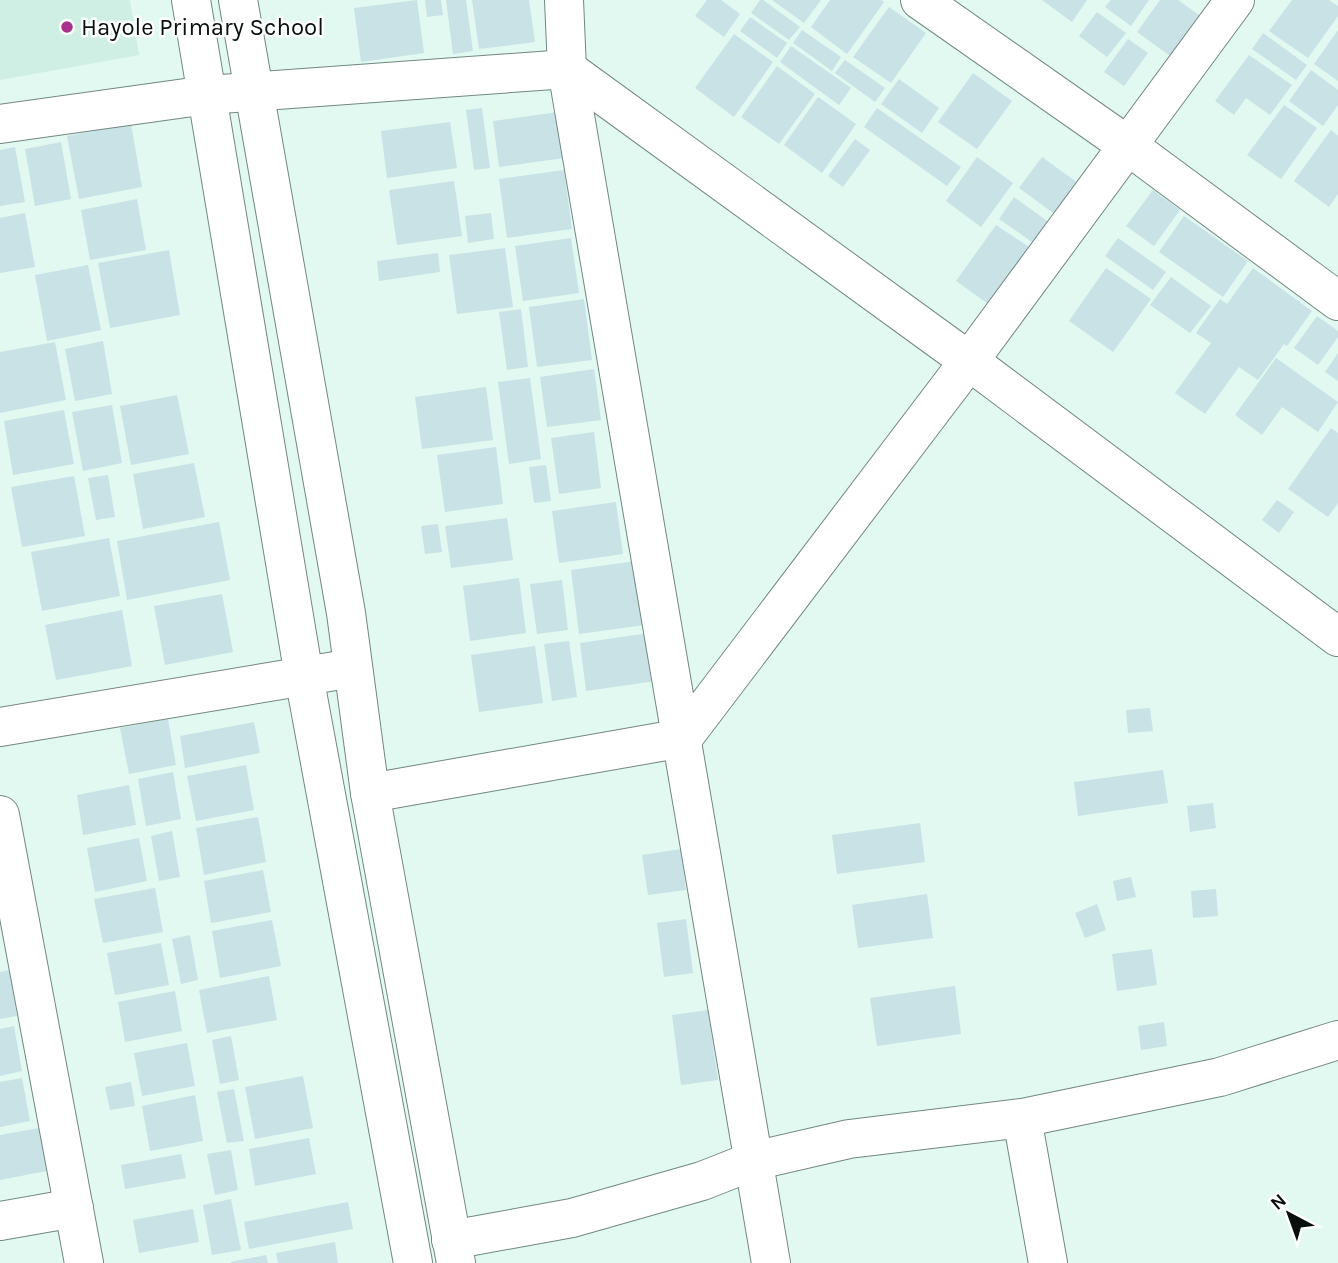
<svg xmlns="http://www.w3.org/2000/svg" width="1338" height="1263" font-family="Karla,sans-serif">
  <rect width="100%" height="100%" fill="#e1f9f1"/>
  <!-- built -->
  <polygon fill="#cfeee4" points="0,0 130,0 139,55 0,80"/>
  <!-- building -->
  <g fill="#c9e2e5">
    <polygon points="417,0 424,53 361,62 354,8"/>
    <polygon points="425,0 441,0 443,15 427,17"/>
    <polygon points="446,0 466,0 473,51 453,54"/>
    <polygon points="472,0 529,0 535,42 479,49"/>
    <polygon points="707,0 721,0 740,14 724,37 695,16"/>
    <polygon points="760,0 763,0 800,27 789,40 751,13"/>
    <polygon points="772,0 821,0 804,23"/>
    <polygon points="830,0 881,0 884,2 847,54 811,27"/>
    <polygon points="1042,0 1087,0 1072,22"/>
    <polygon points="1111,0 1149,0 1131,26 1105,7"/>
    <polygon points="1160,0 1178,0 1206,20 1177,61 1137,32"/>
    <polygon points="1292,0 1329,0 1338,6 1338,16 1308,58 1269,31"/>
    <polygon points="889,7 926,33 891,83 853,57"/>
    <polygon points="1097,12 1126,33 1107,57 1079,36"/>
    <polygon points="750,17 787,43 777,58 740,31"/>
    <polygon points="802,30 841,57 832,71 793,43"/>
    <polygon points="1338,30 1338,81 1314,64"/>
    <polygon points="1263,33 1307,65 1296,80 1252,49"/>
    <polygon points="734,34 773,62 734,117 695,88"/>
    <polygon points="1128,39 1148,53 1124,86 1104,72"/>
    <polygon points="791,46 851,88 839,105 780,62"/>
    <polygon points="1249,55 1292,85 1270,115 1246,98 1234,115 1215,101"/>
    <polygon points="845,60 885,88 875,102 835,73"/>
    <polygon points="777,66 815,94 779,144 741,117"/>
    <polygon points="1311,70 1338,90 1338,105 1323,126 1289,101"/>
    <polygon points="973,73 1012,101 977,149 938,122"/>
    <polygon points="899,79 939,108 922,133 881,104"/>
    <polygon points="818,97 856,124 822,173 784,145"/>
    <polygon points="1284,105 1317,128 1281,179 1247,155"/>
    <polygon points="482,108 490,168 474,170 466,110"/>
    <polygon points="877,108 961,167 947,186 864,127"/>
    <polygon points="558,112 564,158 499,167 493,121"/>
    <polygon points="450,122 457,168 387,178 381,131"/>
    <polygon points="131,124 142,187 79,199 67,136"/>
    <polygon points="1331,130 1338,136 1338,194 1329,207 1294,181"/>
    <polygon points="855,139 870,150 843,187 828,176"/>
    <polygon points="61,142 71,199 35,206 25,149"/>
    <polygon points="15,147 25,202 0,206 0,150"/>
    <polygon points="977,157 1013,183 981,227 946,201"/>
    <polygon points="1042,157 1082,186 1060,218 1019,188"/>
    <polygon points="564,170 572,229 507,238 499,179"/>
    <polygon points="454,181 462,236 397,245 389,190"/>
    <polygon points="1153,190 1180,210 1154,246 1126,226"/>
    <polygon points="1014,197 1057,228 1042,249 999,219"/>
    <polygon points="137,199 146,250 90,260 81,210"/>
    <polygon points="25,213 35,267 0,273 0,218"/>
    <polygon points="491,213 494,239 468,243 465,216"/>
    <polygon points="1184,216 1248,261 1223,297 1159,252"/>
    <polygon points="996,225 1035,251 994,308 956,281"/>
    <polygon points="571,238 579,293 523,301 515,246"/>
    <polygon points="1118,238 1166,272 1153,290 1105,256"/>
    <polygon points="505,248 513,307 457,314 449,255"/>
    <polygon points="169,250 180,315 110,328 98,263"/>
    <polygon points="438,253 440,272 379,281 377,261"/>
    <polygon points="88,265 101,330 47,341 35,275"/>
    <polygon points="1106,268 1151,299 1113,352 1069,321"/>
    <polygon points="1253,268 1312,311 1287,346 1284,344 1258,380 1239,367 1205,414 1175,393 1211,343 1196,333 1220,299 1227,304"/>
    <polygon points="1171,277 1211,306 1190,333 1150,305"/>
    <polygon points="584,299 592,360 537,367 529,307"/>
    <polygon points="521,309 528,367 507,370 499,312"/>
    <polygon points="1317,316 1338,331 1338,337 1318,365 1294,348"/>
    <polygon points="103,341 112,394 75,401 65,349"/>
    <polygon points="55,342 66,400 0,413 0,352"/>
    <polygon points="1338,353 1338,381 1325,372"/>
    <polygon points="1276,358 1338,402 1318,432 1282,407 1262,435 1235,415"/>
    <polygon points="594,369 601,420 547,427 540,377"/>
    <polygon points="530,378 541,459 509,464 498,382"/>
    <polygon points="486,387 493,440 422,449 415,397"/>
    <polygon points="177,395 189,454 131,465 120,406"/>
    <polygon points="112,405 122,463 83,471 72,412"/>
    <polygon points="64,410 74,464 13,475 4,421"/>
    <polygon points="1331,428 1338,433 1338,503 1328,517 1288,489"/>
    <polygon points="594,432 601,488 559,494 551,438"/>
    <polygon points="496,447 503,504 445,512 437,455"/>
    <polygon points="194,463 205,517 143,529 133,474"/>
    <polygon points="546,465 551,501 534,503 529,467"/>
    <polygon points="108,475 115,517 96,520 88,478"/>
    <polygon points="74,476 85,536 22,547 11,487"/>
    <polygon points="1277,500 1294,512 1279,533 1262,520"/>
    <polygon points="616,502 623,554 559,563 552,511"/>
    <polygon points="507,518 513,560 451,568 445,526"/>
    <polygon points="219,522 230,580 127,600 117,541"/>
    <polygon points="438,524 442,552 425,554 421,526"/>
    <polygon points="109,538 120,596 42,611 31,552"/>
    <polygon points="636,561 645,625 579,634 571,570"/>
    <polygon points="519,578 526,633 470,641 463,586"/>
    <polygon points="562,580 568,630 537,634 530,584"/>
    <polygon points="222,594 233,652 165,665 154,606"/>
    <polygon points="122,610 132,666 56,680 45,625"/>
    <polygon points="649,633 656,681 586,691 580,643"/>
    <polygon points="569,641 577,697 552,701 544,644"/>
    <polygon points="535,646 543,703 479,712 471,655"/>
    <polygon points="1150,708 1153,731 1128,733 1126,710"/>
    <polygon points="168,719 176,765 129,774 120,728"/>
    <polygon points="254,722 260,753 185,768 180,736"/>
    <polygon points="246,765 254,810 196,821 187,776"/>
    <polygon points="1163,770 1168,803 1078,816 1074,782"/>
    <polygon points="173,772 181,819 146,826 138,779"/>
    <polygon points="129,785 136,825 83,835 77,795"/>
    <polygon points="1213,803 1216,828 1190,832 1187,806"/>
    <polygon points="258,817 266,862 204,875 196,828"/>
    <polygon points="920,823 925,862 837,874 832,835"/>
    <polygon points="172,831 180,877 159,881 151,836"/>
    <polygon points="139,838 147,881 95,892 87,848"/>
    <polygon points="681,849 686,890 648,895 642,855"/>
    <polygon points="263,870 271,912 211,923 204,881"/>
    <polygon points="1131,877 1136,897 1117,901 1113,881"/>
    <polygon points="155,888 163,932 103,943 94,899"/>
    <polygon points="1216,889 1218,916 1193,918 1191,891"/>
    <polygon points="927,894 933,938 858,948 852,905"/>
    <polygon points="1097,904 1106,930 1085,938 1075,913"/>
    <polygon points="686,919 693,973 664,977 657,923"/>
    <polygon points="272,920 281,966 220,978 212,931"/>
    <polygon points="190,935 198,980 181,984 172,939"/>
    <polygon points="161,943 169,985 115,995 107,953"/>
    <polygon points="1152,949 1157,985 1117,991 1112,954"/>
    <polygon points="9,970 17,1016 0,1019 0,972"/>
    <polygon points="269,976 277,1020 207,1033 199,990"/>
    <polygon points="955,986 961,1034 877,1046 870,998"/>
    <polygon points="175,991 182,1031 125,1042 118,1002"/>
    <polygon points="708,1010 718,1080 681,1085 672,1015"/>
    <polygon points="1164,1022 1167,1046 1141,1050 1138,1026"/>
    <polygon points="14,1026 22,1071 0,1076 0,1029"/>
    <polygon points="231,1036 239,1080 220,1084 212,1040"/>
    <polygon points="187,1043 195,1086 142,1096 134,1053"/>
    <polygon points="303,1076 313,1128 255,1139 245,1087"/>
    <polygon points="22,1078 30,1121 0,1127 0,1082"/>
    <polygon points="131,1082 135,1106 110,1110 105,1087"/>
    <polygon points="234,1089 244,1141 227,1143 217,1092"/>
    <polygon points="195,1095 203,1141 150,1151 142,1106"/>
    <polygon points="39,1128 47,1171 0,1180 0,1135"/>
    <polygon points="309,1138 316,1174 255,1186 249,1149"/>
    <polygon points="231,1150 238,1190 215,1195 207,1154"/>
    <polygon points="181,1154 186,1178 125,1189 121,1165"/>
    <polygon points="231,1199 241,1250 212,1255 203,1205"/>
    <polygon points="348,1202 353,1229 249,1249 244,1222"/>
    <polygon points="193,1209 199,1242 139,1253 133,1220"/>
    <polygon points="335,1242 338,1263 278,1263 276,1253"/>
    <polygon points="266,1255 268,1263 230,1263 230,1262"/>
  </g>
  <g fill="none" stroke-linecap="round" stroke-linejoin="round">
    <defs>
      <g id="minor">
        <polyline points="564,0 567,69 771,1263"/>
        <polyline points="920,0 1127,145 1338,301"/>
        <polyline points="0,124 207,95 567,69 969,361 1338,637"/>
        <polyline points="0,727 353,668"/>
        <polyline points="370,793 683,738 969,361 1235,0"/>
        <polyline points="0,815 84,1263"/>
        <polyline points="1022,1118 1048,1263"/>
        <polyline points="0,1221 74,1208"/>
        <polyline points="451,1240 572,1218 702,1181 753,1161 849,1139 1022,1118 1220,1077 1338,1040"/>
      </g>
      <g id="tertiary">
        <polyline points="191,0 304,676 413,1263"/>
        <polyline points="238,0 346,613 370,793 456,1263"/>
      </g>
    </defs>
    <!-- minor casing -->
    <use href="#minor" stroke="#728780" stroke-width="40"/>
    <!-- tertiary casing -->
    <use href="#tertiary" stroke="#728780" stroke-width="40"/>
    <!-- minor -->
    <use href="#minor" stroke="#fff" stroke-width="38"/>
    <!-- tertiary -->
    <use href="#tertiary" stroke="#fff" stroke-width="38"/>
  </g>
  <!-- markers -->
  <circle fill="#a6328c" stroke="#fff" stroke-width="2.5" cx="67" cy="27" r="7"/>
  <g text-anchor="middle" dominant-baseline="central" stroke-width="5" stroke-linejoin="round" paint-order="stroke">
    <!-- poi labels -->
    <g font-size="24" fill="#08100d" stroke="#fff" text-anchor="start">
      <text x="81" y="27">Hayole Primary School</text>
    </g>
  </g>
  <!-- north arrow -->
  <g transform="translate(1289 1214) rotate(319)" stroke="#ffffff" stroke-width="5" paint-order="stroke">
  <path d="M0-5L12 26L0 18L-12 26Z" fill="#08100d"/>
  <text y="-10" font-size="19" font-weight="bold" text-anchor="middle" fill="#08100d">N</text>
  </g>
</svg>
